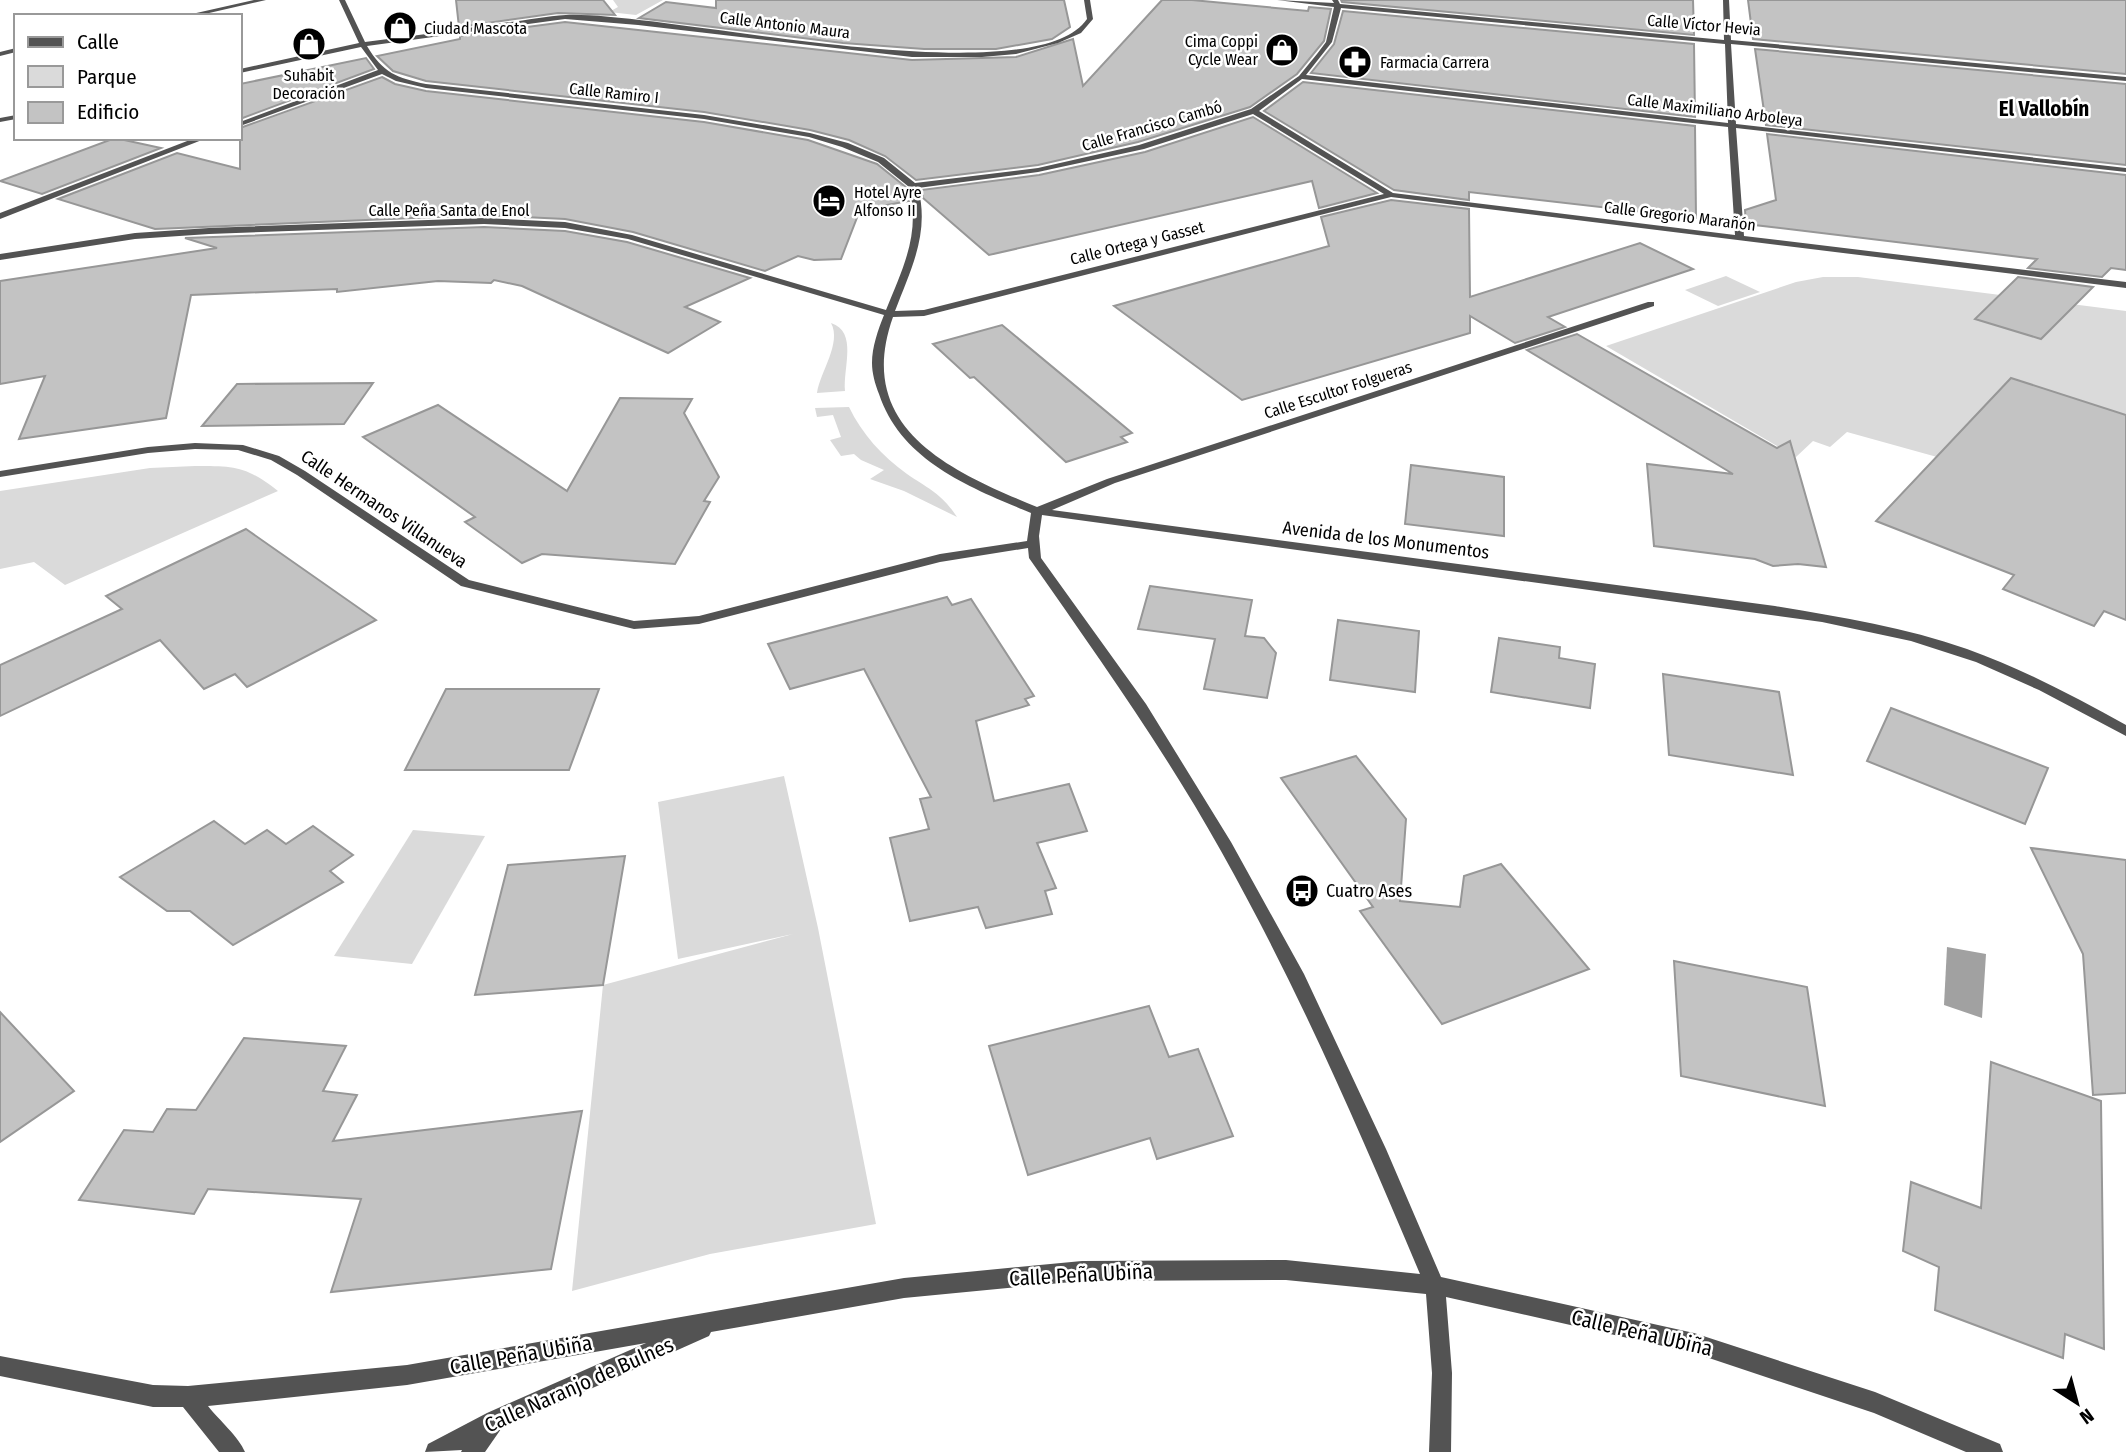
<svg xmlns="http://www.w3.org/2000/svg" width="2126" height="1452" font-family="'Fira Sans Condensed',sans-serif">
  <rect width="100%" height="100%" fill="#fff"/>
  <!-- green -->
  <g fill="#dadada">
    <polygon points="613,0 663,0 636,15 609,12 618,7"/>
    <polygon points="1726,276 1760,292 1718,306 1685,290"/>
    <polygon points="1823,277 1858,277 2126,311 2126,422 2108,409 2011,378 1937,457 1847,432 1830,447 1813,441 1796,457 1606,346 1796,282"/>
    <path d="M831,323C858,332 843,367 845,391L817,393C820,372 842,343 831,323Z"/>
    <path d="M849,407C862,434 882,456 907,474C929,489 942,494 957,517L904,491L870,479L884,470L861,460L854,454L841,456L830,440L841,437L833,415L817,417L815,408Z"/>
    <path d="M195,466C235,466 246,466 278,491L65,585L34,562L0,569V491L150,468Z"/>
    <polygon points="784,776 818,928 876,1224 710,1254 572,1291 603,985 793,934 678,959 658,802"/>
    <polygon points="413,830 485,836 412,964 334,956"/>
  </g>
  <!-- water -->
  <polygon fill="#a1a1a1" points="1947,947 1986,954 1982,1018 1944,1005"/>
  <!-- building -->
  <g fill="#c3c3c3" stroke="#979797" stroke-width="2">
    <polygon points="456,0 603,0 615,15 558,13 459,27"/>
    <polygon points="716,0 1064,0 1070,27 1052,39 996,49 924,49 843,43 639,18 666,2 716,8"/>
    <polygon points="1162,0 1192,0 1308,11 1309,7 1331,9 1324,41 1297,74 1250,107 1138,142 1038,165 916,180 885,156 849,140 810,130 704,112 426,81 393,71 377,56 460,39 460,36 565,22 912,60 1016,57 1073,39 1083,86"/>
    <polygon points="1341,0 1693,0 1694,35 1342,2"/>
    <polygon points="1748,0 2126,0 2126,74 1753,39"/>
    <polygon points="1343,11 1694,44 1695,117 1311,73 1334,44"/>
    <polygon points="1755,49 2126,84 2126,165 1766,125"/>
    <polygon points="366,58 374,69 240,119 240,84"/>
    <polygon points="382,77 395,84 426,91 704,122 808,140 877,164 907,188 909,201 860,210 841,259 814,260 798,256 765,271 633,232 565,219 484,215 155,229 58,199 177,153 240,169 240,128"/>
    <polygon points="1303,82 1695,126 1696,218 1469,192 1469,200 1394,190 1264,111"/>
    <polygon points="1253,117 1377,193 1319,208 1312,181 989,255 923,198 921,190 1039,175 1145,152"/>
    <polygon points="1767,134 2126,175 2126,270 2111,268 2102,277 2028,268 2037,259 1746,224 1745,210 1776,200"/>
    <polygon points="115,138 161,148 42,194 0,181"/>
    <polygon points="1391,200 1469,209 1470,297 1640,243 1693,269 1548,317 1565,327 1515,343 1470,316 1470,333 1242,400 1114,306 1329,246 1321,217"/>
    <polygon points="484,227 565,231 627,242 750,278 685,307 720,322 668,353 522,286 494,280 491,283 438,281 337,292 337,289 191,295 166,418 19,439 45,376 0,384 0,281 217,248 185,238"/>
    <polygon points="2018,277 2093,287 2041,339 1975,319"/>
    <polygon points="1002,325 1132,433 1121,437 1127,442 1066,462 974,377 970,378 933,344"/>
    <polygon points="1577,334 1777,448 1790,441 1826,567 1798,564 1773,566 1755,559 1654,546 1647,464 1733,474 1527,350"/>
    <polygon points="2011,378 2126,415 2126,620 2104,611 2094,626 2003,589 2014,575 1876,521"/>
    <polygon points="373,383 344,424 202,426 237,384"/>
    <polygon points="620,398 692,399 684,413 719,477 704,501 710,502 675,564 542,554 522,563 465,522 475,517 363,437 438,405 567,491"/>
    <polygon points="1411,465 1504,477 1504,536 1405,524"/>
    <polygon points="246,529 376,620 247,687 235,674 204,689 160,640 0,716 0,665 122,609 106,596"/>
    <polygon points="1150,586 1252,600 1245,636 1264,638 1276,653 1267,698 1204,689 1215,639 1138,629"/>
    <polygon points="947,597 952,605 971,599 1034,696 1025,699 1029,705 976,721 994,801 1069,784 1087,831 1037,843 1056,888 1045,891 1052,914 986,928 978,907 910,921 890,838 929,829 920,799 931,797 864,669 790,689 768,644"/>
    <polygon points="1338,620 1419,631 1415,692 1330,680"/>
    <polygon points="1499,638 1560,647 1559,658 1595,664 1590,708 1491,692"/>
    <polygon points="1663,674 1779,692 1793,775 1669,755"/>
    <polygon points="446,689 599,689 569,770 405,770"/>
    <polygon points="1891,708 2048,768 2025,824 1867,761"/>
    <polygon points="1356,756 1406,819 1400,901 1460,907 1464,876 1501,864 1589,969 1442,1024 1360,911 1373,907 1281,778"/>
    <polygon points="214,821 245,844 267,830 286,844 313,826 353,855 330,871 343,882 233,945 190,911 167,911 120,877"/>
    <polygon points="2031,848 2126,860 2126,1093 2093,1095 2083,954"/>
    <polygon points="625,856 603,985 475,995 508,865"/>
    <polygon points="1674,961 1807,987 1825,1106 1681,1076"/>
    <polygon points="1149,1006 1169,1057 1198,1049 1233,1136 1157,1159 1150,1138 1028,1175 989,1046"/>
    <polygon points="0,1012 74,1091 0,1142"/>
    <polygon points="244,1038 346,1046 323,1091 357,1095 333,1141 582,1111 551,1269 331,1292 361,1199 208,1189 194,1214 79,1200 124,1130 153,1132 167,1109 196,1110"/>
    <polygon points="1991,1062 2101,1101 2104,1349 2065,1334 2063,1358 1935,1310 1939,1267 1903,1251 1911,1182 1981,1208"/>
  </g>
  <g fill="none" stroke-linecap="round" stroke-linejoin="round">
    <!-- street -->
    <g fill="#535353" fill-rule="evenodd">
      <polygon points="254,0 266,0 196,16 183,16"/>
      <path d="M339,0H345L365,42C411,36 457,30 502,23C523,21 545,16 566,15C663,11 1032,99 1087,19L1084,0H1090L1093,19L1081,33L1058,43L1016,54L982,57H912L638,25L565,19L367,46C383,73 397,78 426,84L704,115L810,133L848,143L884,158L915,183L1038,168L1139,145L1251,109L1299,76L1317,54L1326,42L1334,7L1277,0L1334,3L1332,0H1338L1340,4L1724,40L1723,0H1729L1731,40L2126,77V81L1731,44L1736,124L2126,168V172L1736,128L1744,236L2126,282V288L1391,197L924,316L893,317C853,429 952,472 1037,507L1107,479L1648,302H1654V306L1115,483L1052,510L1775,606C1840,617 1905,627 1967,649C2023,669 2075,697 2126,725V736L2039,690L1976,662L1911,641L1822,622L1042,515L1039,536L1041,558L1146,704L1231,842L1304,974L1386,1149L1441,1277L1694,1333L1875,1392L2000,1444L2003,1452H1966L1874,1413L1694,1353L1446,1297L1452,1373L1451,1452H1429L1432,1373L1426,1294L1286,1280L1082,1281L904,1298L711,1332L709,1336L501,1429L485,1452H461L462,1450L425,1452L428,1444L487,1413L646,1343L407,1385L208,1406C219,1420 239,1437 245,1452H219L183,1407H153L0,1376V1356L153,1385L188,1386L407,1365L904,1278L1082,1261L1286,1260L1420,1274C1359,1129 1298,988 1221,851C1164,749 1096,654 1029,558L1028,548L940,562L699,624L634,629L461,586L297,475L271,460L238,450L195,449L148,453L0,477V471L148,447L195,443L243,445L279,456L305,471L469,580L634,621L699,616L940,554L1027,541L1031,513C971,488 901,461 879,394C875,384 872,373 872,363C872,347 878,330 884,315L628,239L565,228L484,224L209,234L135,239L0,260V254L135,233L209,228L484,218L565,222L632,235L886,310C903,268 921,233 909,187L878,162L842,147L809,137L704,119L426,88L396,81L382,74L240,126V122L378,70L361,47L240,73V69L359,43ZM1341,8L1725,44L1728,123L1306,75L1332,42ZM1302,79L1728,127L1735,235L1393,193L1259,111ZM1253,114L1384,194L924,310L895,311C911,269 930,233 918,188L1038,172L1144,149Z"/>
      <polygon points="16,48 16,52 0,56 0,52"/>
      <polygon points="16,115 16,119 0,122 0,118"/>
      <polygon points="195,138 207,138 0,219 0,213"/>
    </g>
  </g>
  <!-- icons -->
  <defs>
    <symbol id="shop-disc" viewBox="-11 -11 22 22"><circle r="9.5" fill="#000" stroke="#fff"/><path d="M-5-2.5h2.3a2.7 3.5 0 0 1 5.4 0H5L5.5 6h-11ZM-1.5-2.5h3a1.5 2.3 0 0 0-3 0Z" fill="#fff"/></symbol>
    <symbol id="pharmacy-disc" viewBox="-11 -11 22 22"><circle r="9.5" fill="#000" stroke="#fff"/><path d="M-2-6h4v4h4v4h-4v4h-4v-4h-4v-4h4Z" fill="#fff"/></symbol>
    <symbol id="hotel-disc" viewBox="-11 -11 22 22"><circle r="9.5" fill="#000" stroke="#fff"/><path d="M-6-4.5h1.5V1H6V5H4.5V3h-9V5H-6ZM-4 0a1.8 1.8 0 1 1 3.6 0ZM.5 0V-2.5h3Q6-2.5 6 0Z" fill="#fff"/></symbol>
    <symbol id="bus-disc" viewBox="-11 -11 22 22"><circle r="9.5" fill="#000" stroke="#fff"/><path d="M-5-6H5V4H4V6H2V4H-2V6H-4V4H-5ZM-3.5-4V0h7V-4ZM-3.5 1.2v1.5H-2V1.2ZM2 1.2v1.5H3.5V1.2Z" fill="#fff"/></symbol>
  </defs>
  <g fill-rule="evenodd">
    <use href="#shop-disc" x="381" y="9" width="38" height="38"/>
    <use href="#shop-disc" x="290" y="25" width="38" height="38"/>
    <use href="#shop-disc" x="1263" y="31" width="38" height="38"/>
    <use href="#pharmacy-disc" x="1336" y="43" width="38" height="38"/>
    <use href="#hotel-disc" x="810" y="182" width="38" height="38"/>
    <use href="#bus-disc" x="1283" y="872" width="38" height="38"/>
  </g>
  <g text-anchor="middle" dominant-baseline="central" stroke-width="5" stroke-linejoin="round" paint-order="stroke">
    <!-- far-street labels -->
    <g font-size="16" fill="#000" stroke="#fff">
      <text transform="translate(785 25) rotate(7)">Calle Antonio Maura</text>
      <text transform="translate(1704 25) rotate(5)">Calle Víctor Hevia</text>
      <text transform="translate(614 93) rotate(6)">Calle Ramiro I</text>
      <text transform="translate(1715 110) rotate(7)">Calle Maximiliano Arboleya</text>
      <text transform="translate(1152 126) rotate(-16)">Calle Francisco Cambó</text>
      <text x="449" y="210">Calle Peña Santa de Enol</text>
      <text transform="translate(1680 216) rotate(7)">Calle Gregorio Marañón</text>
      <text transform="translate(1137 243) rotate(-14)">Calle Ortega y Gasset</text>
      <text transform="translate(1338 390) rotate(-18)">Calle Escultor Folgueras</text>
    </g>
    <!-- far-poi labels -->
    <g font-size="16" fill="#000" stroke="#fff" text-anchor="start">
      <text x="424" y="28">Ciudad Mascota</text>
      <text x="1258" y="41" text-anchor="end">Cima Coppi<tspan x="1258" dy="18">Cycle Wear</tspan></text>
      <text x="1380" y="62">Farmacia Carrera</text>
      <text x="309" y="75" text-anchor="middle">Suhabit<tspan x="309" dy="18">Decoración</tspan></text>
      <text x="854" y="192">Hotel Ayre<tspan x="854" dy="18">Alfonso II</tspan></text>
    </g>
    <!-- street labels -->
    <g font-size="18" fill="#000" stroke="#fff">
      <text transform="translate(384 509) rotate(34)">Calle Hermanos Villanueva</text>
      <text transform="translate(1386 540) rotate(7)">Avenida de los Monumentos</text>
    </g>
    <!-- poi labels -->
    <g font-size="18" fill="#000" stroke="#fff" text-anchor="start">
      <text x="1326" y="891">Cuatro Ases</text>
    </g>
    <!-- far-district labels -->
    <g font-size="21" font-weight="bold" fill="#000" stroke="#fff">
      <text x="2044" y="109">El Vallobín</text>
    </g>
    <!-- near-street labels -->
    <g font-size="21" fill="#000" stroke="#fff">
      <text transform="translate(1081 1275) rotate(-3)">Calle Peña Ubiña</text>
      <text transform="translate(1642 1333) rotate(13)">Calle Peña Ubiña</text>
      <text transform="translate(521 1355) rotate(-10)">Calle Peña Ubiña</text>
      <text transform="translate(579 1385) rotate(-24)">Calle Naranjo de Bulnes</text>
    </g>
  </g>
  <!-- legend -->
  <rect x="14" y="14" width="228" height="126" fill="#ffffff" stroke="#999999" stroke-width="2"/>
  <rect x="28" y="37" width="35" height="10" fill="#535353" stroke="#999999" stroke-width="2"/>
  <text x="77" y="49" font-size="21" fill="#000000">Calle</text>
  <rect x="28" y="66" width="35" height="21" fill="#dadada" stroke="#999999" stroke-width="2"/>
  <text x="77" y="84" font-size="21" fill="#000000">Parque</text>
  <rect x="28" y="102" width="35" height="21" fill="#c3c3c3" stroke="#999999" stroke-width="2"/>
  <text x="77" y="119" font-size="21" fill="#000000">Edificio</text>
  <!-- north arrow -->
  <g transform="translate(2077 1403) rotate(144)" stroke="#ffffff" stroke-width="5" paint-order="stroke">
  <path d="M0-5L12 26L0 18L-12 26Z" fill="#000000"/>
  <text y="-10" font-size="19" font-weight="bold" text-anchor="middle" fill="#000000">N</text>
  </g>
</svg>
